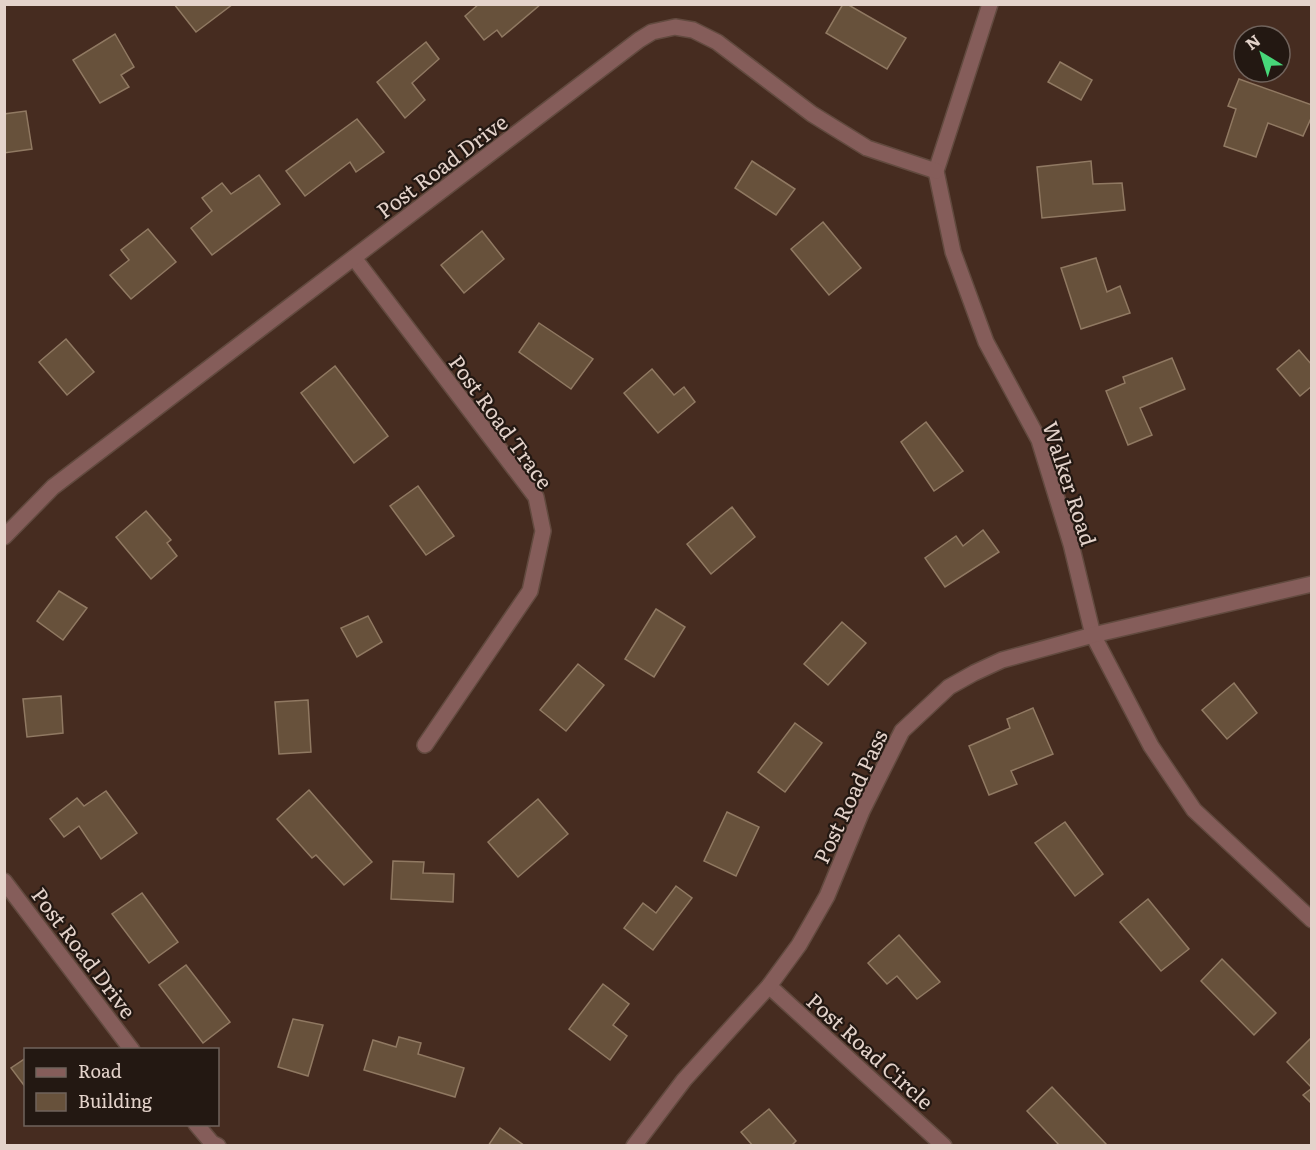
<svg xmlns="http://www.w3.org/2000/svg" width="1316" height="1150" font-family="Literata,serif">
  <rect width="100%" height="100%" fill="#462c20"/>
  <!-- building -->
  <g fill="#67513b" stroke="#907962" stroke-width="1.5">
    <polygon points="174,4 233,4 196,32"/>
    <polygon points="479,4 541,4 502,37 497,30 484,40 465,16"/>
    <polygon points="843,4 847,4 906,38 887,69 826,33"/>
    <polygon points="115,34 134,67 121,75 129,87 100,103 73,60"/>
    <polygon points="426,42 439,59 412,83 425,100 405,118 377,82"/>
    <polygon points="1060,62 1092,80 1081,100 1048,82"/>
    <polygon points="1239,79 1312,105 1312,116 1303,136 1268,123 1256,157 1224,146 1236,109 1228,106"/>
    <polygon points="26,111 32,149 4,153 4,114"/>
    <polygon points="357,119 384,152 356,172 350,162 305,196 286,171"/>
    <polygon points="752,161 795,189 776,215 735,188"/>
    <polygon points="1091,161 1093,184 1122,183 1125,210 1042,218 1037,167"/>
    <polygon points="259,175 280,204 212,255 191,228 212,211 202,198 222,183 231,194"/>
    <polygon points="823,222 861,268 829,295 791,249"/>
    <polygon points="148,229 176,262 131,299 110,275 129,260 121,250"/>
    <polygon points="482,231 504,259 464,293 441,265"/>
    <polygon points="1096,258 1107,292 1120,286 1130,313 1081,329 1061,268"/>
    <polygon points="539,323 593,359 571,389 519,352"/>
    <polygon points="66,339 94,372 67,395 39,362"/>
    <polygon points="1299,350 1312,365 1312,386 1300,396 1277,369"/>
    <polygon points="1172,358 1185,389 1140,408 1152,435 1128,445 1106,391 1125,383 1123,377"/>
    <polygon points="335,366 388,436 354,463 301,393"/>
    <polygon points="652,369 674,395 684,387 695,402 658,433 624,393"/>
    <polygon points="926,422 963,471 934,491 901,442"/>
    <polygon points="418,486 454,536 426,555 390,506"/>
    <polygon points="732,507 755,537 711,574 687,544"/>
    <polygon points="146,511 171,540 167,543 177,556 151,579 116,537"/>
    <polygon points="983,530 999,552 945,587 925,558 956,536 963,546"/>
    <polygon points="59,591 87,608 63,640 37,621"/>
    <polygon points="656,609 685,627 654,677 625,659"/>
    <polygon points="368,616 382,642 357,657 341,628"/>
    <polygon points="842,622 866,643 828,685 804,664"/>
    <polygon points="578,664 604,685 566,731 540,710"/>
    <polygon points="1234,683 1257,713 1227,739 1202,710"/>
    <polygon points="61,696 63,733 27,737 23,699"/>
    <polygon points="308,700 311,752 279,754 275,702"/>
    <polygon points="1033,708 1053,754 1011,771 1017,784 989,795 969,746 1010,728 1007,719"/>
    <polygon points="795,723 822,743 785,792 758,772"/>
    <polygon points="309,790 372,862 344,885 316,855 312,858 277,819"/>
    <polygon points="106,791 137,833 101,859 79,826 64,837 50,819 77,798 84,806"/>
    <polygon points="538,799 568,834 518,877 488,842"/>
    <polygon points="727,812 759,827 736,876 704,861"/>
    <polygon points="1065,822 1103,874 1075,896 1035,843"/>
    <polygon points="393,861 424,862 423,873 454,874 453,902 391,899"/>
    <polygon points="676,886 692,898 653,950 624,928 643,903 656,913"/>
    <polygon points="142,893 178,942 149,963 112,914"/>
    <polygon points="1148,899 1189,949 1161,971 1120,922"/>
    <polygon points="899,935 940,982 917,999 897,976 887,984 868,963"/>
    <polygon points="1222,959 1276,1013 1254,1035 1201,981"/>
    <polygon points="186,965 230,1022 203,1043 159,985"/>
    <polygon points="603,984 629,1004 613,1025 627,1036 610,1060 569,1029"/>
    <polygon points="293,1019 323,1025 308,1076 278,1067"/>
    <polygon points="399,1037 421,1043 418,1054 464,1068 455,1097 364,1070 373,1040 396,1047"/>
    <polygon points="1310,1039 1312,1040 1312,1088 1287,1062"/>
    <polygon points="26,1058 26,1088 11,1068"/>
    <polygon points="1052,1087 1106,1144 1104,1146 1060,1146 1027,1111"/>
    <polygon points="1312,1088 1312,1104 1303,1095"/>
    <polygon points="769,1109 796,1141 791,1146 753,1146 741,1132"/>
    <polygon points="500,1128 525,1146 488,1146"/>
  </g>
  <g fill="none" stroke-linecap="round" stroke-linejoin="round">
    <defs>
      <g id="street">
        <polyline points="990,4 936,171 953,252 986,342 1039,440 1071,544 1093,635 1151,746 1194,810 1312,920"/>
        <polyline points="354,258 536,497 543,531 530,591 425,745"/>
        <polyline points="4,537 53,487 639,40 652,32 675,27 693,30 717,42 812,114 867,148 936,171"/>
        <polyline points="4,881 132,1050"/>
        <polyline points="769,986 944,1146"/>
        <polyline points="196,1124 212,1143 218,1146"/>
        <polyline points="634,1146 684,1080 769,986 799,945 827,896 862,811 902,731 949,687 974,673 1002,660 1093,635 1312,584"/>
      </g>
    </defs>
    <!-- street casing -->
    <use href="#street" stroke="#624a3f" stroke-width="18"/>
    <!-- street -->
    <use href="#street" stroke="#855d5a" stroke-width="15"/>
  </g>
  <g text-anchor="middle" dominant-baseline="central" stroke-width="4.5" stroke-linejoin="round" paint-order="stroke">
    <!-- street labels -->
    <g font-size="21" fill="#e4d3cb" stroke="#231812">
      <text transform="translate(441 165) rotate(-37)">Post Road Drive</text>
      <text transform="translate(502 421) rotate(54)">Post Road Trace</text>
      <text transform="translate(1071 483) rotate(72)">Walker Road</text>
      <text transform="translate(849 796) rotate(-65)">Post Road Pass</text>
      <text transform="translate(85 952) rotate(53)">Post Road Drive</text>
      <text transform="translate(871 1050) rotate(42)">Post Road Circle</text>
    </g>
  </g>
  <!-- border -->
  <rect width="1316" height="1150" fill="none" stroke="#e4d3cb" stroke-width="12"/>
  <!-- legend -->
  <rect x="24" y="1048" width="195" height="78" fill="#231812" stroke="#70635c" stroke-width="1.5"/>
  <rect x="36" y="1068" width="30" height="9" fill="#855d5a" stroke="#70635c" stroke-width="1.5"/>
  <text x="78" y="1078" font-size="18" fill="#e4d3cb">Road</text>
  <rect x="36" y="1093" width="30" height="18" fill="#67513b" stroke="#70635c" stroke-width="1.5"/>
  <text x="78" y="1108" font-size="18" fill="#e4d3cb">Building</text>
  <!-- north arrow -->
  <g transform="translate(1262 54) rotate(322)"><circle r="28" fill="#231812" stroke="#70635c" stroke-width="1.5"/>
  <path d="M0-4.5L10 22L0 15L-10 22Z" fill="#47d779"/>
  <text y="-9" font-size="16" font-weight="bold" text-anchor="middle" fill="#e4d3cb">N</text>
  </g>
</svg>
